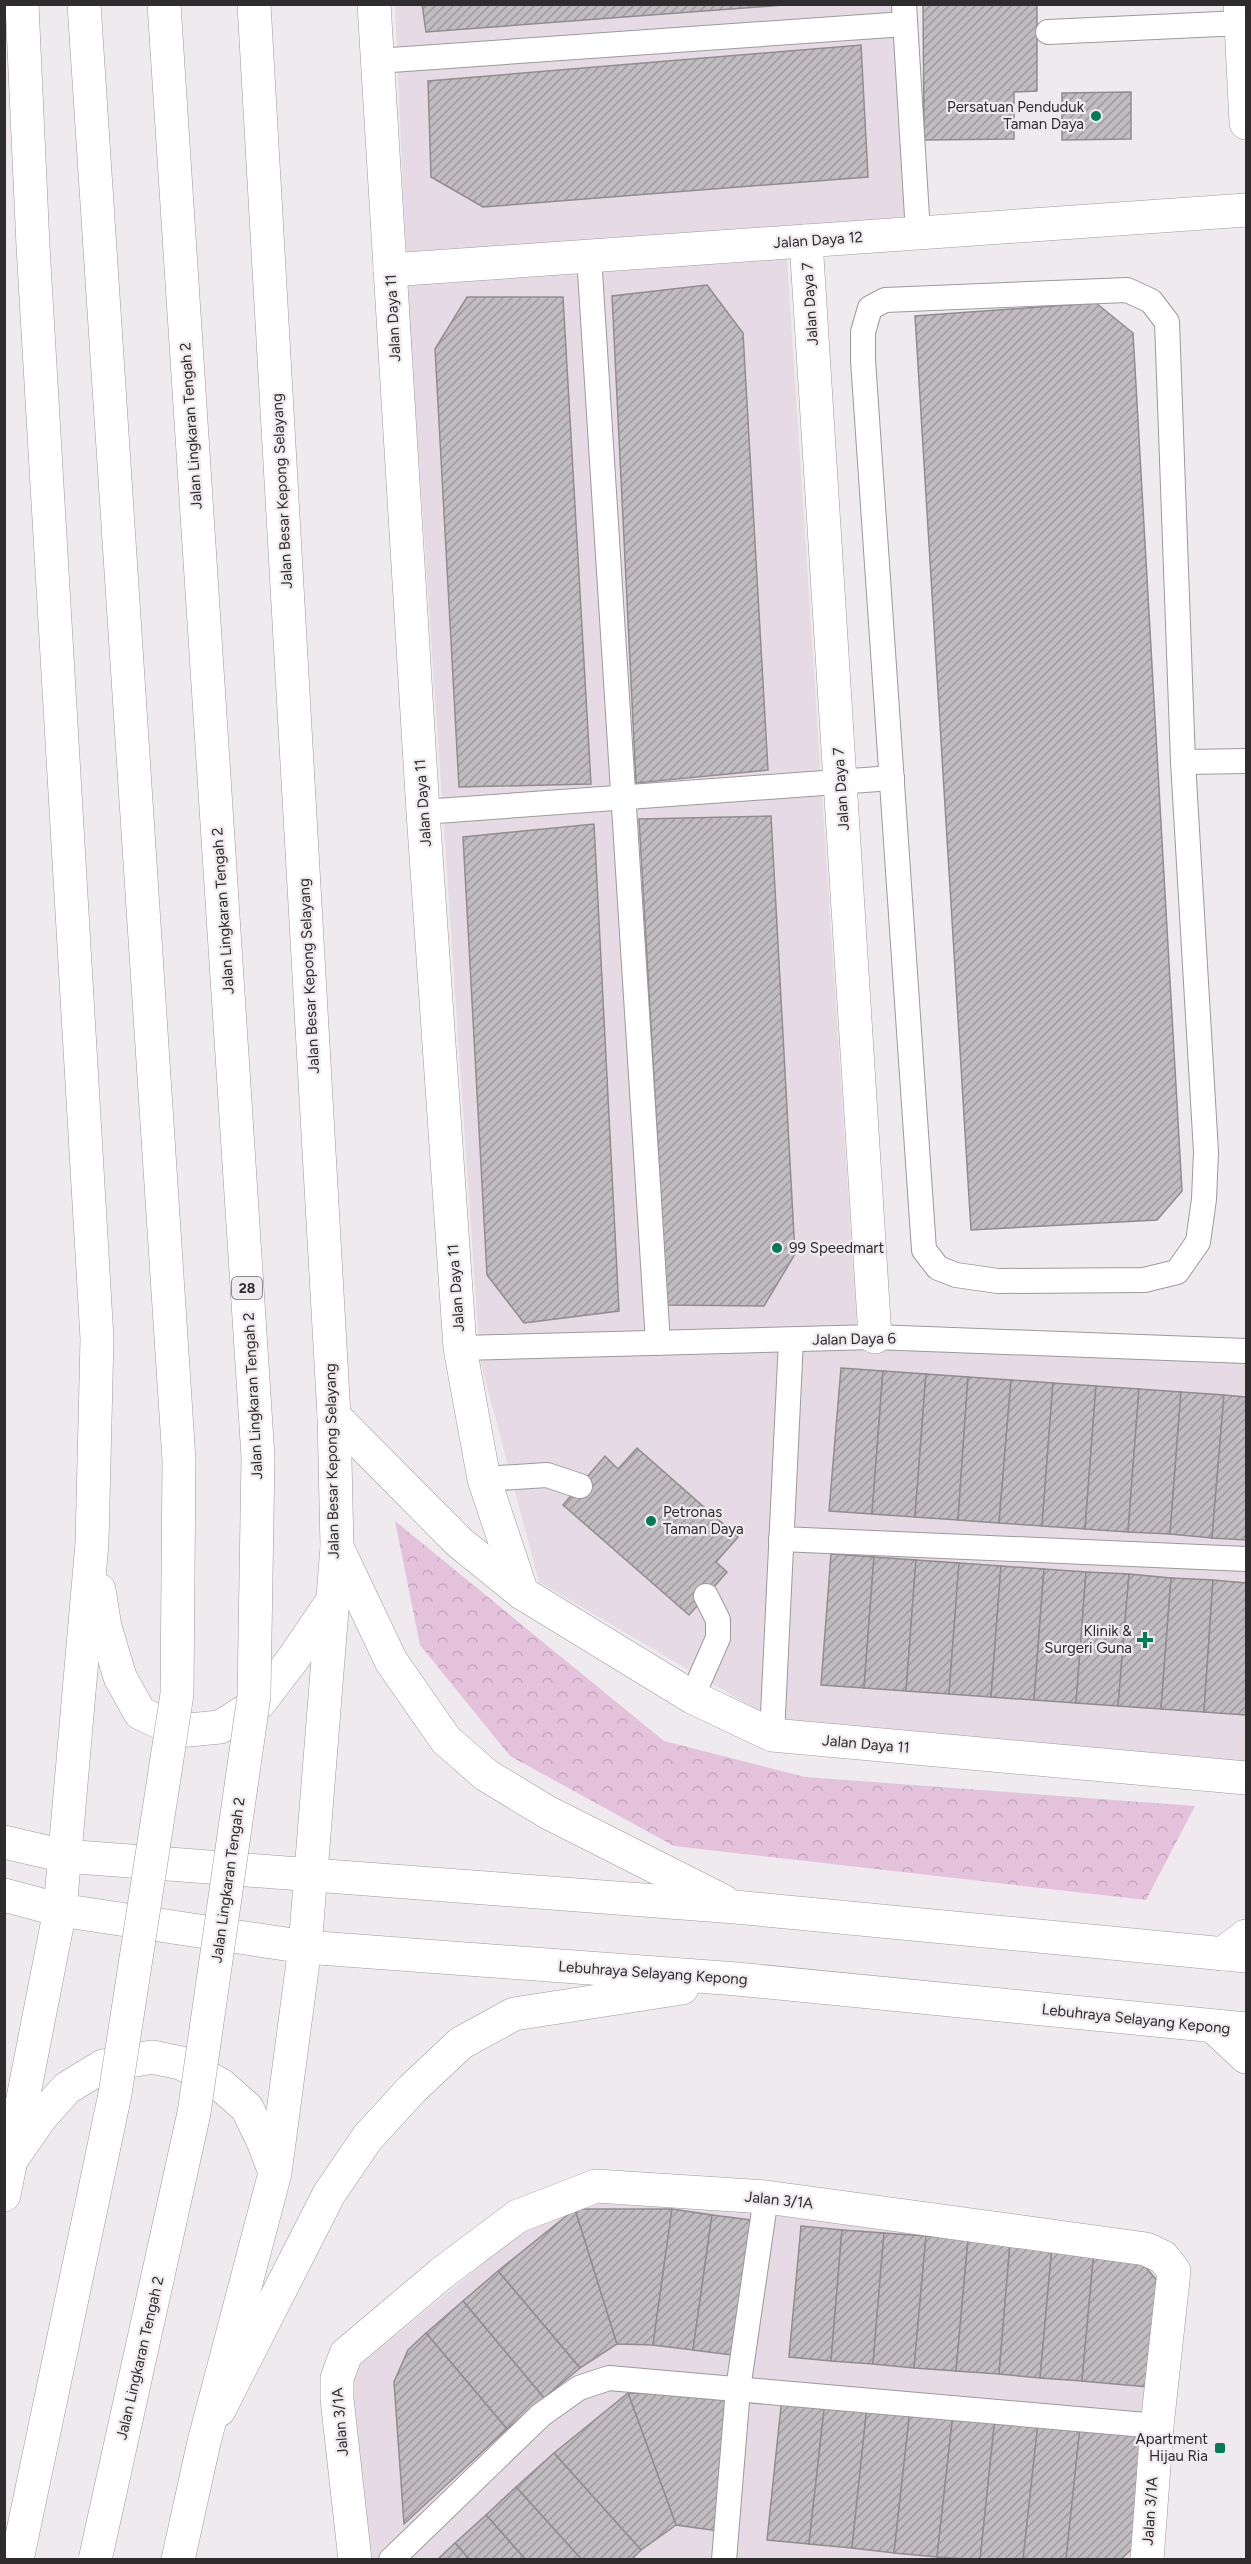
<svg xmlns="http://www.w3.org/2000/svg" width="1251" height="2564" font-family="Figtree,sans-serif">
  <defs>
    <pattern id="forest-crowns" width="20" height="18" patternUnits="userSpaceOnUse" patternTransform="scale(1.5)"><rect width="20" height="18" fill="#e4c2dc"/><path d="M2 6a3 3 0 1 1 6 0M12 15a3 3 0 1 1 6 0" fill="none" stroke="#c4a7bd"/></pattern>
    <pattern id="building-hatch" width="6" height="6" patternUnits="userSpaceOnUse" patternTransform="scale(1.5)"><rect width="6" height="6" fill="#c1bcc0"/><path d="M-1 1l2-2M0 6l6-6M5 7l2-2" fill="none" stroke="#9d999c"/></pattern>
  </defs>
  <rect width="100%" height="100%" fill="#efeaee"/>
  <!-- built -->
  <g fill="#e6dbe4">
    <polygon points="395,5 892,5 905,217 785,228 858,1344 1246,1362 1246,1763 779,1723 539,1582 480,1360 407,284"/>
    <polygon points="604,2201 786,2215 1153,2266 1159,2275 1132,2559 371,2559 351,2384 357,2367 525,2229"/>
  </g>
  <!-- forest -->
  <polygon fill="url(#forest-crowns)" points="395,1521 664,1741 805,1777 1195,1806 1146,1900 674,1846 510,1756 420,1645"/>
  <!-- building -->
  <g fill="url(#building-hatch)" stroke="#918c90" stroke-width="1.5">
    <polygon points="422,4 797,4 426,32"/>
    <polygon points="923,4 1037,4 1037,91 1014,92 1014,139 924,140"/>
    <polygon points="861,45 868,177 483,207 431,177 428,81"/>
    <polygon points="1131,92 1131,139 1062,140 1062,93"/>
    <polygon points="707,285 743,333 768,770 636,783 612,296"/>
    <polygon points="467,297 563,297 591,784 459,787 435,349"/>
    <polygon points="1096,303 1133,333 1182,1191 1157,1220 971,1230 915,316"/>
    <polygon points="771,816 795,1254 764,1306 667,1305 639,819"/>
    <polygon points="594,824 619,1311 524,1323 487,1275 463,837"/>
    <polygon points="841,1368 883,1371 872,1514 829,1511"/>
    <polygon points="883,1371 926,1374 915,1517 872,1514"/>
    <polygon points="926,1374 968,1377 958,1520 915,1517"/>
    <polygon points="968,1377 1011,1380 999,1523 958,1520"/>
    <polygon points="1011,1380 1053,1383 1042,1526 999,1523"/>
    <polygon points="1053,1383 1096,1386 1085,1529 1042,1526"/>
    <polygon points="1096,1386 1139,1389 1128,1532 1085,1529"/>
    <polygon points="1139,1389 1181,1392 1170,1534 1128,1532"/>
    <polygon points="1181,1392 1224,1395 1212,1538 1170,1534"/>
    <polygon points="1224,1395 1246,1397 1246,1540 1212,1538"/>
    <polygon points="637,1448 738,1537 716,1562 727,1572 689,1615 563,1505 605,1456 618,1469"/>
    <polygon points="831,1554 874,1557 864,1688 821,1685"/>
    <polygon points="874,1557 916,1560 906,1691 864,1688"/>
    <polygon points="916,1560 959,1563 949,1694 906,1691"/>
    <polygon points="959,1563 1001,1566 991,1697 949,1694"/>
    <polygon points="1001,1566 1044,1569 1034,1700 991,1697"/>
    <polygon points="1044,1569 1086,1572 1076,1703 1034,1700"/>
    <polygon points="1086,1572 1129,1574 1118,1706 1076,1703"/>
    <polygon points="1129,1574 1171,1578 1161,1709 1118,1706"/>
    <polygon points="1171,1578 1213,1580 1204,1712 1161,1709"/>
    <polygon points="1213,1580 1246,1583 1246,1715 1204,1712"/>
    <polygon points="575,2209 617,2344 580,2368 498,2271"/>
    <polygon points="575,2209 672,2209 653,2345 617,2344"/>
    <polygon points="672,2209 712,2215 693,2350 653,2345"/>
    <polygon points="712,2215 759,2221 740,2356 693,2350"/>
    <polygon points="801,2226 842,2230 831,2361 789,2357"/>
    <polygon points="842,2230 884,2233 873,2364 831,2361"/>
    <polygon points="884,2233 926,2236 914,2368 873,2364"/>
    <polygon points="926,2236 968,2240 956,2371 914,2368"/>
    <polygon points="968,2240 1010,2244 999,2374 956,2371"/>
    <polygon points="1010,2244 1052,2247 1040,2378 999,2374"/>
    <polygon points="1052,2247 1094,2251 1082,2381 1040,2378"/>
    <polygon points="1094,2251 1135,2254 1158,2282 1148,2387 1082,2381"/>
    <polygon points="498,2271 580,2368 544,2398 463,2301"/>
    <polygon points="463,2301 544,2398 507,2429 426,2333"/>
    <polygon points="426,2333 507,2429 404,2524 394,2382 408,2350"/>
    <polygon points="628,2393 732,2396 718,2531 676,2525"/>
    <polygon points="628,2393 676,2525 641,2550 554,2453"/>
    <polygon points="782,2397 825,2401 809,2544 767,2540"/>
    <polygon points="825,2401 867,2406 852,2548 809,2544"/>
    <polygon points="867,2406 910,2410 894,2553 852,2548"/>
    <polygon points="910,2410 953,2414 937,2557 894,2553"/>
    <polygon points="953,2414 995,2418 980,2560 937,2557"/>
    <polygon points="995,2418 1038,2423 1023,2560 980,2560"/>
    <polygon points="1038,2423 1080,2427 1066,2560 1023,2560"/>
    <polygon points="1080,2427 1146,2433 1134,2547 1120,2560 1066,2560"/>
    <polygon points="554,2453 641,2550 631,2560 582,2560 516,2487"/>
    <polygon points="516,2487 582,2560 526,2560 486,2515"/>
    <polygon points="486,2515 526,2560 470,2560 455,2543"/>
    <polygon points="455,2543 470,2560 437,2560"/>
  </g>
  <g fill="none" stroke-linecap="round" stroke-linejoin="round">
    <defs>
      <g id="lane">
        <polyline points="904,4 918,233"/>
        <polyline points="1048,32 1241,23"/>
        <polyline points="377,61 905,24"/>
        <polyline points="589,256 658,1343"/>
        <polygon points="1127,290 1151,301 1167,322 1183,762 1206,1152 1204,1199 1198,1242 1177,1272 1144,1280 998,1281 956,1275 938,1268 924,1250 863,360 863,332 870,308 885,300"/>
        <polyline points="1183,762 1246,761"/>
        <polyline points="423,812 892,778"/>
        <polyline points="460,1348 875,1337 1246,1351"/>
        <polyline points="484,1479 547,1475 580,1486"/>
        <polyline points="781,1539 1246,1559"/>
        <polyline points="692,1697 718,1638 718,1620 706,1596"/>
        <polyline points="772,1735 791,1340"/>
        <polyline points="391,2560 541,2415 579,2388 609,2378 1157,2426"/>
        <polyline points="724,2560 738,2389 766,2197"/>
      </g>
      <g id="street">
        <polyline points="374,4 423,812 460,1348 484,1479 522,1593"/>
        <polyline points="1240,4 1246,123"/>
        <polyline points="806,241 875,1337"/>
        <polyline points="390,270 1246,210"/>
        <polyline points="334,1416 459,1542 522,1593 692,1697 772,1735 1246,1778"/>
        <polyline points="1222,1954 1246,1936"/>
        <polyline points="1214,2027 1246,2057"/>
        <polyline points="355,2560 337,2399 337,2378 346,2354 442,2273 518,2216 596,2186 766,2197 1146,2249 1163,2257 1174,2271 1157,2426 1147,2560"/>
      </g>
      <g id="secondary">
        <polyline points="4,1842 64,1856"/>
        <polyline points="4,1895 60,1910"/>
      </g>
      <g id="primary">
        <polyline points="22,4 33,246 97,1339 92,1543 60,1910 305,1947 737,1979 1246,2029"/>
        <polyline points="254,4 334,1416 337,1547 305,1947"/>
        <polyline points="337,1547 391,1661 446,1740 486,1775 547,1812 723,1901"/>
        <polyline points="99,1590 105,1627 120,1677 140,1713 178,1731 220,1727 260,1702 293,1659 329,1606"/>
        <polyline points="64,1856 735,1907 1246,1956"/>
        <polyline points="219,2410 329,2194 368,2137 412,2089 461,2043 514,2014 682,1988"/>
      </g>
      <g id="highway">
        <polyline points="11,2160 41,2117 67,2088 103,2066 152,2057 181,2063 221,2085 247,2108 263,2141 274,2170"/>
        <polyline points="4,2195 60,1910"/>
        <polyline points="178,2560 204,2442 275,2173 305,1947"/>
      </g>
    </defs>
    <!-- lane casing -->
    <use href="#lane" stroke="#9d999c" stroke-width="26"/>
    <!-- street casing -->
    <use href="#street" stroke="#9d999c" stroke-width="34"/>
    <!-- secondary casing -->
    <use href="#secondary" stroke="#9d999c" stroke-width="34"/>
    <!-- primary casing -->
    <use href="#primary" stroke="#9d999c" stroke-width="34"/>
    <!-- highway casing -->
    <use href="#highway" stroke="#9d999c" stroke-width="34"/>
    <!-- lane -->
    <use href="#lane" stroke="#fff" stroke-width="24"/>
    <!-- street -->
    <use href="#street" stroke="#fff" stroke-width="33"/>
    <!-- secondary -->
    <use href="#secondary" stroke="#fff" stroke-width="33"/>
    <!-- primary -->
    <use href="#primary" stroke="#fff" stroke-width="33"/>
    <!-- highway -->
    <use href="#highway" stroke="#fff" stroke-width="33"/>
    <defs>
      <g id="highway-bridge">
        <polyline points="17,2560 115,2094 177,1694 179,1460 84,4"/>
        <polyline points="95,2560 194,2113 254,1696 258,1457 164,4"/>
      </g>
    </defs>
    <!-- highway-bridge casing -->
    <use href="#highway-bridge" stroke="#9d999c" stroke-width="34" stroke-linecap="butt"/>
    <!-- highway-bridge -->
    <use href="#highway-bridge" stroke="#fff" stroke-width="33"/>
  </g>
  <!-- markers -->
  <g fill="#007a57" stroke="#efeaee" stroke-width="2">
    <circle cx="1096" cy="116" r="6"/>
    <circle cx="777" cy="1248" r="6"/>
    <circle cx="651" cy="1521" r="6"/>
    <path d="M1142 1631h6v6h6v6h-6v6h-6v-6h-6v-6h6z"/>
    <rect x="1214" y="2442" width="12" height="12" rx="3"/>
  </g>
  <g text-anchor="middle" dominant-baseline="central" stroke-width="4.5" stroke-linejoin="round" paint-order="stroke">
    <!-- shield labels -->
    <rect fill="#efeaee" stroke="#686567" stroke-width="1.5" x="232" y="1277" width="30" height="22" rx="4.5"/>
    <g font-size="14" font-weight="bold" fill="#2e2c2d">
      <text x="247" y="1288">28</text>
    </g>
    <!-- poi labels -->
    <g font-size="15" fill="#2e2c2d" stroke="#efeaee" text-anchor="end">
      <text x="1084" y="107">Persatuan Penduduk<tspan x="1084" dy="17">Taman Daya</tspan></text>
      <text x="789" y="1248" text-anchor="start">99 Speedmart</text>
      <text x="663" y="1512" text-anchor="start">Petronas<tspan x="663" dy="17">Taman Daya</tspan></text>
      <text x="1132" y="1631">Klinik &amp;<tspan x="1132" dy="17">Surgeri Guna</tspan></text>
      <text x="1208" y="2439">Apartment<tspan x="1208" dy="17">Hijau Ria</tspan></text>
    </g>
    <!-- street labels -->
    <g font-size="15" fill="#2e2c2d" stroke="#efeaee">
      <text transform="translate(818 240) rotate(-4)">Jalan Daya 12</text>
      <text transform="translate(810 304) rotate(-94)">Jalan Daya 7</text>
      <text transform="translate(393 318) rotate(-93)">Jalan Daya 11</text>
      <text transform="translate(191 426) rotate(-94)">Jalan Lingkaran Tengah 2</text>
      <text transform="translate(282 491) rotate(-93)">Jalan Besar Kepong Selayang</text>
      <text transform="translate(841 789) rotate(-94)">Jalan Daya 7</text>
      <text transform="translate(423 803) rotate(-94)">Jalan Daya 11</text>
      <text transform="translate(223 911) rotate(-94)">Jalan Lingkaran Tengah 2</text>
      <text transform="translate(309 976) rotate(-93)">Jalan Besar Kepong Selayang</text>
      <text transform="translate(456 1288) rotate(-94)">Jalan Daya 11</text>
      <text transform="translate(854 1339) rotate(-1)">Jalan Daya 6</text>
      <text transform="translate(253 1396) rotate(-93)">Jalan Lingkaran Tengah 2</text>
      <text transform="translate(332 1461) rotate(-91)">Jalan Besar Kepong Selayang</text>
      <text transform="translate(866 1744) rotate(5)">Jalan Daya 11</text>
      <text transform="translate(228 1880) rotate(-82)">Jalan Lingkaran Tengah 2</text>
      <text transform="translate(653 1973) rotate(4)">Lebuhraya Selayang Kepong</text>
      <text transform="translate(1136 2019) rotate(6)">Lebuhraya Selayang Kepong</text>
      <text transform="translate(779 2200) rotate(6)">Jalan 3/1A</text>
      <text transform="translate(140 2358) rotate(-77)">Jalan Lingkaran Tengah 2</text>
      <text transform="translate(340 2422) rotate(-95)">Jalan 3/1A</text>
      <text transform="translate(1150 2511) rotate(-86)">Jalan 3/1A</text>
    </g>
  </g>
  <!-- border -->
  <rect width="1251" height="2564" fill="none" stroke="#2e2c2d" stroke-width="12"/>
</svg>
